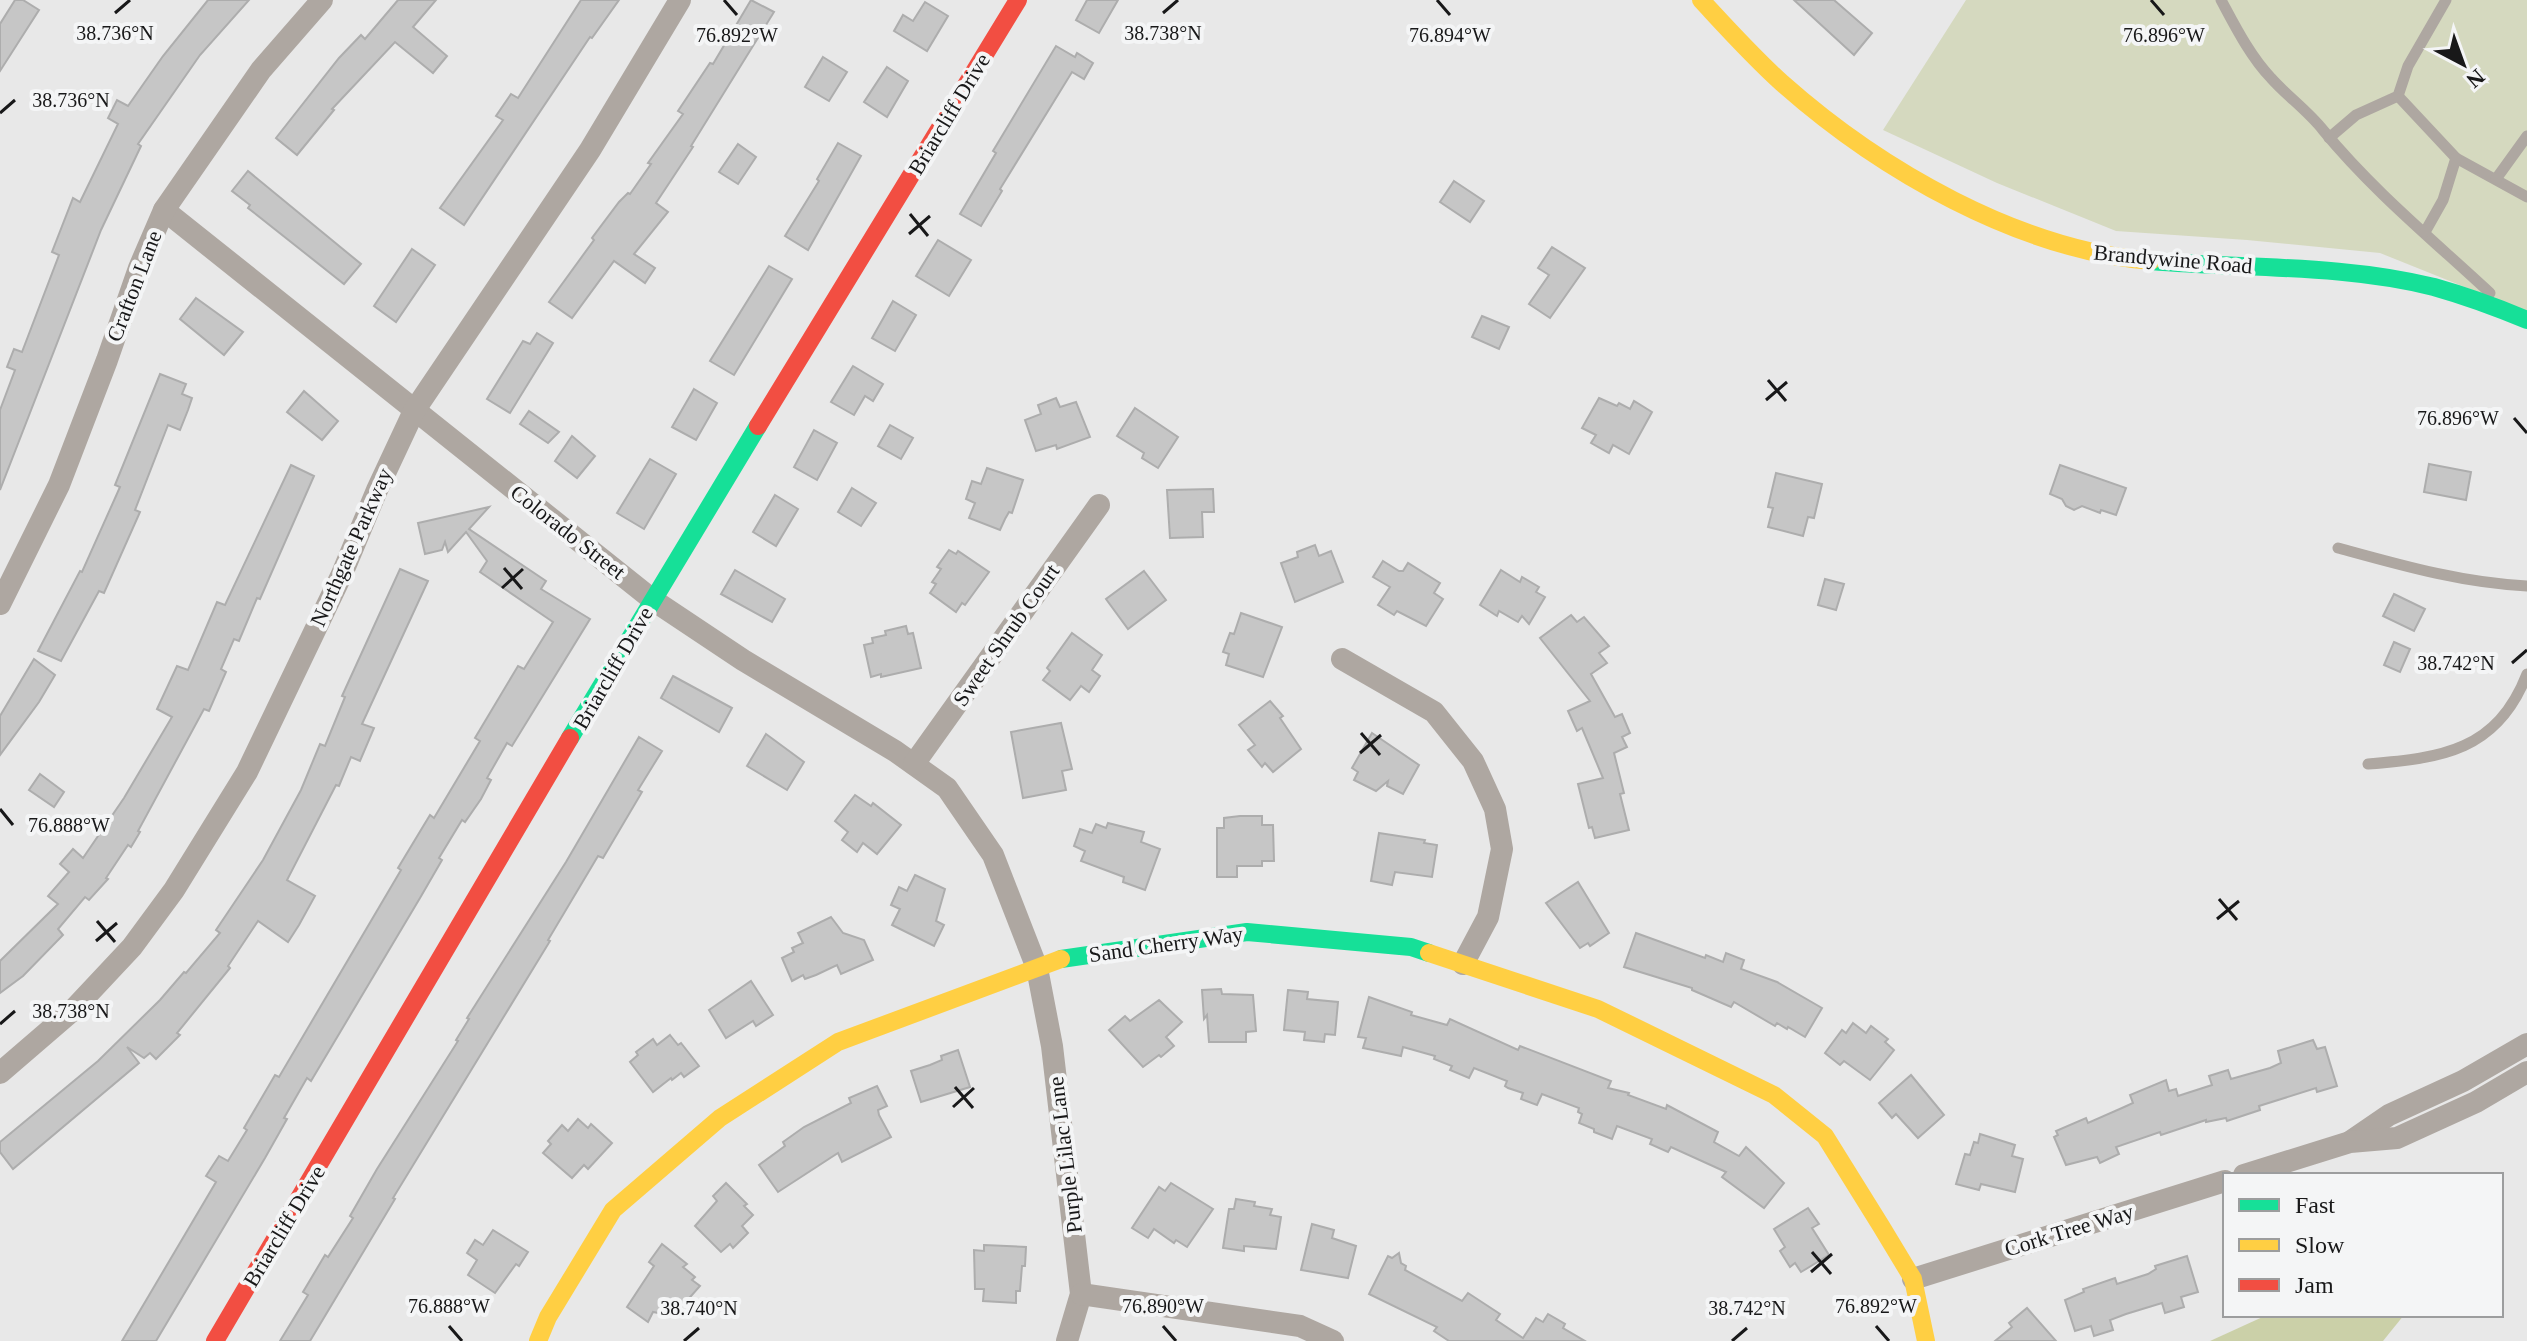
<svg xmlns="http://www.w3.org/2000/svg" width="2527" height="1341" font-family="Georgia,serif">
  <rect width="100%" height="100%" fill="#e8e8e8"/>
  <!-- green -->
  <polygon fill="#d5d9bf" points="1966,0 2527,0 2527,312 2380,253 2247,240 2116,231 1997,183 1883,130"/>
  <!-- forest -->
  <polygon fill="#cbd0a8" points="2267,1315 2404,1315 2383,1341 2210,1341"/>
  <!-- building -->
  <g fill="#c6c6c6" stroke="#adadad" stroke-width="2">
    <polygon points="15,0 23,0 39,10 0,71 0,24"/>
    <polygon points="208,0 249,0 200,55 138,144 141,146 101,230 0,490 0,410 15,370 7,367 14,349 22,352 59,255 52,252 73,198 80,202 118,124 108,118 117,100 128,106 163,56"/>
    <polygon points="398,0 436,0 413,27 447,56 433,73 395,42 332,109 334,110 297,155 276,138 339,58 361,35 365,39"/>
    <polygon points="581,0 619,0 592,38 590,37 464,225 440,208 503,120 496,116 511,94 518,98"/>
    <polygon points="751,0 774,12 691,146 693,147 656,203 668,212 634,254 655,268 645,283 614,261 572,318 549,302 594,240 592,238 619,202 628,193 630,194 651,164 648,163 683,114 678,111 710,63 713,64"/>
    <polygon points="1087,0 1118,0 1099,33 1076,20"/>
    <polygon points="1794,0 1834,0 1872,33 1854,55"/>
    <polygon points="925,2 948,16 927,51 894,31 903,15 913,21"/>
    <polygon points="1056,46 1075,57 1077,53 1093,63 1084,79 1072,72 1000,189 1002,191 981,226 960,214 996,153 993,151"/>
    <polygon points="823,57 847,72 829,101 805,87"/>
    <polygon points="887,67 908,81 887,117 864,102"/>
    <polygon points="838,143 861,156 808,250 785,236 819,181 817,179"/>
    <polygon points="738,144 756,157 738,184 719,172"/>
    <polygon points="248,171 361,264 344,284 248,208 250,205 232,191"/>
    <polygon points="1454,181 1484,201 1470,222 1440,202"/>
    <polygon points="938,240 971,260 949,296 916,276"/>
    <polygon points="1552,247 1585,268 1550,318 1529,304 1549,275 1538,268"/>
    <polygon points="412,249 435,265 396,322 374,306"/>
    <polygon points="769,266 792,279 734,375 710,361"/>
    <polygon points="196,298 243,332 224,355 180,319"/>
    <polygon points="893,301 916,315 895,351 872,338"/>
    <polygon points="1482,316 1509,327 1499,349 1472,337"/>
    <polygon points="537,333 553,343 510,413 487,399 523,341 530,344"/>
    <polygon points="853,366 883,384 873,401 865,396 854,415 831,402"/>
    <polygon points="160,374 186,384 182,394 192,398 188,410 180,430 168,425 135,510 140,512 104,593 99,591 61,661 38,651 80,571 82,572 120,487 115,485"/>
    <polygon points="694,389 717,403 696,440 672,427"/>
    <polygon points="304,391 338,421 322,440 287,412"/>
    <polygon points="1056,398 1060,407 1076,402 1090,437 1057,449 1056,445 1036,451 1025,420 1041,414 1038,405"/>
    <polygon points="1599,398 1617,406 1619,403 1630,409 1634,401 1652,412 1629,454 1613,445 1609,453 1591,443 1596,435 1582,428"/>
    <polygon points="1135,408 1178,437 1158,468 1142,458 1144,453 1117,436"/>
    <polygon points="529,411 559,432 548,443 520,424"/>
    <polygon points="890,425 913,438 901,459 878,446"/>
    <polygon points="814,430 837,443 817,480 794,467"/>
    <polygon points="572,436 595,456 577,478 555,461"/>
    <polygon points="650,459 676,474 644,529 617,513"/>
    <polygon points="2429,464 2471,472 2466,500 2424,492"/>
    <polygon points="291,465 314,476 260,599 257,598 239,641 234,639 221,669 226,672 209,711 204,709 138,831 140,832 131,847 128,845 106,878 108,879 89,900 85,897 58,929 63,935 23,976 0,993 0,961 58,904 48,896 69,872 60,864 73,849 83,858 124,798 172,717 157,709 177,666 188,670 217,602 225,605"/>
    <polygon points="2060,465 2126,488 2116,515 2101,510 2100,513 2082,506 2074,510 2066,506 2062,499 2050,494"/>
    <polygon points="987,468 1023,480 1012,513 1009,512 1005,519 1000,530 969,518 975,503 966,499 972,481 981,484"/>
    <polygon points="1776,473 1822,484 1814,518 1808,517 1803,536 1768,527 1773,508 1768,507"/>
    <polygon points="852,488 876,503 861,526 838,512"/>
    <polygon points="1213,489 1214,512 1202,512 1203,537 1170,538 1167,490"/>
    <polygon points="775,495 798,509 776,546 753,532"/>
    <polygon points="489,507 469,529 546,581 541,589 590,619 512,746 507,743 487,778 491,780 481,799 465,822 462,820 439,858 442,860 420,898 311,1081 307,1078 284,1118 287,1119 265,1158 156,1341 122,1341 216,1182 206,1176 219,1156 228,1161 247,1130 244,1128 275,1075 279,1077 401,870 398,868 430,815 434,818 480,741 475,738 518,666 524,669 553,622 480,572 487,561 466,532 448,552 445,542 442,550 425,554 418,523"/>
    <polygon points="1315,545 1319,556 1331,551 1343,582 1295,602 1281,563 1298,557 1297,552"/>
    <polygon points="949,550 956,554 958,551 989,572 965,605 962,603 956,612 930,593 936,584 932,582 941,569 937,567"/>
    <polygon points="1383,561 1399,571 1403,571 1408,563 1440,583 1434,593 1443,599 1426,626 1397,611 1394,615 1378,605 1390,587 1373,577"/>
    <polygon points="400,569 428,581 362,724 374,728 360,761 351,757 339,786 336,785 287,880 315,896 299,925 288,942 258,921 228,966 230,968 177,1033 180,1035 156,1059 150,1053 144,1058 127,1047 139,1063 13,1169 0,1152 0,1142 98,1061 160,1000 184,972 186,973 220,933 216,930 263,860 301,790 320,744 325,746 345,697 342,696"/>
    <polygon points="735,570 785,599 772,622 721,594"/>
    <polygon points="1501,570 1520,582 1522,577 1539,587 1536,592 1545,597 1529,624 1522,616 1518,622 1499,611 1497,616 1480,605"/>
    <polygon points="1144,571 1166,600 1128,629 1106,599"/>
    <polygon points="1825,579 1844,584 1836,610 1818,605"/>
    <polygon points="2394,594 2425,609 2414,631 2383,616"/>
    <polygon points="1241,613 1282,627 1263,677 1226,665 1229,654 1223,652 1230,633 1234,634"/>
    <polygon points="1571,615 1577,622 1584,617 1609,646 1599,653 1607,663 1591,674 1615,717 1622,714 1630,733 1622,737 1627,747 1614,753 1624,793 1620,794 1629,830 1595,838 1592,827 1589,828 1578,784 1603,778 1582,728 1577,731 1568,711 1590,701 1540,638"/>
    <polygon points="906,626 908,634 913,633 921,668 881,677 881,674 871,677 864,645 873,643 872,638 886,635 885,631"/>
    <polygon points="1072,633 1102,655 1092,670 1100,676 1089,692 1081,686 1070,700 1043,680 1050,671 1047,668"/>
    <polygon points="2394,642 2410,649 2400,672 2384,665"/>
    <polygon points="34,659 55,675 39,702 0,755 0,716"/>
    <polygon points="673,676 732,708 719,732 661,698"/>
    <polygon points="1270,701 1283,716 1280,718 1301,749 1273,772 1265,763 1262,767 1248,750 1255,745 1239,725"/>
    <polygon points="1061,723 1072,769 1062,771 1066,790 1023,798 1011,732"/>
    <polygon points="1372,733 1419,765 1403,794 1387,786 1388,781 1376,791 1354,780 1358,772 1352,768"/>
    <polygon points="766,734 804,762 787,790 747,766"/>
    <polygon points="639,737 662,751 638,790 642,792 603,858 598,856 548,940 550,941 393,1198 395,1199 310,1341 280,1341 308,1295 303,1292 325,1255 328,1257 353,1218 350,1216 377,1169 458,1041 456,1040 469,1019 467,1018 566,862"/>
    <polygon points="40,774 64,792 54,807 29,790"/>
    <polygon points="855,795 871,806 873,803 901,825 877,854 863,843 857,852 842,840 848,832 835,821"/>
    <polygon points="1240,816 1262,816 1262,825 1273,825 1274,861 1262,861 1262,866 1237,866 1237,877 1217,877 1217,828 1224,828 1224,818"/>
    <polygon points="1108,823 1144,832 1141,842 1160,849 1145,890 1123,882 1124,877 1081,861 1085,851 1074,846 1080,829 1092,833 1096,824 1106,828"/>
    <polygon points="1379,833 1425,840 1424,843 1437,845 1432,877 1395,872 1392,885 1371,881"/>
    <polygon points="915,875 945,889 936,921 944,925 934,946 892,925 900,909 891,905 899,887 907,891"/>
    <polygon points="1578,882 1609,933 1590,946 1588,943 1580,948 1546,903"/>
    <polygon points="831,917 843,933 864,940 873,960 841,974 837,965 816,975 805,979 803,975 792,981 782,958 794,952 792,948 803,943 798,933"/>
    <polygon points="1636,933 1705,958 1706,955 1723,962 1726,953 1744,960 1741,969 1777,982 1822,1008 1805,1037 1788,1027 1787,1029 1777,1023 1775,1026 1734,1002 1731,1007 1692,990 1692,988 1624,967"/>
    <polygon points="751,981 773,1015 756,1026 753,1021 726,1038 709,1010"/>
    <polygon points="1221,989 1222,994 1253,995 1256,1031 1246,1032 1246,1042 1209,1042 1207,1015 1204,1019 1202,990"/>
    <polygon points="1288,990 1308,992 1307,999 1338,1002 1335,1035 1325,1034 1324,1042 1304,1040 1305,1032 1284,1030"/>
    <polygon points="1369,997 1412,1012 1411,1015 1447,1025 1450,1019 1518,1050 1520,1046 1611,1081 1608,1088 1629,1093 1628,1095 1666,1109 1667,1105 1718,1132 1714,1142 1739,1156 1746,1147 1784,1183 1764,1208 1722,1177 1726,1172 1671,1147 1668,1152 1650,1144 1652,1139 1617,1126 1612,1139 1594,1132 1594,1129 1579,1123 1582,1114 1578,1112 1579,1108 1542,1094 1537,1105 1521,1099 1523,1093 1508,1088 1505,1086 1507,1081 1474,1068 1469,1078 1450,1070 1452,1066 1434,1059 1435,1056 1403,1047 1401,1056 1363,1048 1366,1038 1358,1037"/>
    <polygon points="1159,1000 1182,1022 1166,1037 1174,1046 1161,1057 1159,1055 1143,1067 1109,1030 1125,1016 1130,1021"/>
    <polygon points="1853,1023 1866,1033 1871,1026 1888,1039 1885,1042 1894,1050 1870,1080 1844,1061 1840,1065 1825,1053 1842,1030 1846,1033"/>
    <polygon points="670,1035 678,1045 681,1043 699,1066 684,1077 681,1073 672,1080 671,1078 653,1092 630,1062 638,1055 636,1052 653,1039 657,1045"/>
    <polygon points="2313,1040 2317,1049 2325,1047 2337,1086 2317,1092 2316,1088 2259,1106 2260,1110 2227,1121 2226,1118 2206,1122 2206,1120 2161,1135 2160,1132 2116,1147 2119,1154 2100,1163 2097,1157 2066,1165 2054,1137 2058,1135 2056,1131 2086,1118 2088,1123 2122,1108 2133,1103 2130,1095 2166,1080 2169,1091 2176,1089 2178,1096 2212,1085 2209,1076 2228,1070 2231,1079 2270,1068 2281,1063 2278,1051"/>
    <polygon points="958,1050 970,1087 921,1102 911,1071 930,1065 942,1060 941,1056"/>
    <polygon points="1911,1075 1944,1115 1918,1138 1896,1114 1892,1118 1879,1103"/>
    <polygon points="877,1086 887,1106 878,1110 879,1115 891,1137 842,1162 838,1153 778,1192 759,1165 785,1146 783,1142 804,1127 851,1103 849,1098"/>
    <polygon points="578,1119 588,1128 591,1124 612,1143 588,1169 584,1165 572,1178 543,1153 551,1144 548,1141 562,1125 568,1131"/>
    <polygon points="1980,1134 2015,1145 2012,1156 2023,1159 2015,1192 1981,1184 1979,1190 1956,1184 1965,1154 1970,1155 1974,1142 1978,1143"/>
    <polygon points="726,1183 747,1204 744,1206 753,1215 742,1226 748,1233 733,1248 730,1244 721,1252 695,1226 717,1201 713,1196"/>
    <polygon points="1171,1183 1213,1209 1187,1247 1176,1240 1174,1243 1154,1229 1148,1238 1132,1228 1159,1187 1165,1191"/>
    <polygon points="1236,1199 1255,1202 1254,1206 1272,1209 1270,1215 1281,1217 1276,1249 1244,1246 1244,1251 1223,1248 1229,1209 1234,1209"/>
    <polygon points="1808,1208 1819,1224 1812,1228 1829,1255 1801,1272 1795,1263 1790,1267 1780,1251 1785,1247 1774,1229"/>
    <polygon points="1312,1224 1334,1230 1332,1238 1356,1246 1348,1278 1301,1270"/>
    <polygon points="493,1230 528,1252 519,1266 516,1264 495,1293 468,1275 477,1260 467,1253 475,1240 483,1245"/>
    <polygon points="662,1244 687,1264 683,1267 695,1277 692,1280 700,1286 676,1313 669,1307 663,1314 653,1312 648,1322 627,1307 654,1266 649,1262"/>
    <polygon points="984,1245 1026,1247 1025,1266 1022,1266 1020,1291 1016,1291 1016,1303 983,1301 984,1289 975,1289 974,1250 984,1251"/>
    <polygon points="1399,1253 1401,1263 1406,1266 1405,1270 1462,1301 1468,1293 1500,1314 1496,1320 1523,1338 1536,1318 1543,1322 1548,1314 1565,1324 1563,1328 1585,1341 1449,1341 1434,1331 1437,1327 1369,1294 1388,1256 1392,1258"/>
    <polygon points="2187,1256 2198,1292 2181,1297 2184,1307 2165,1313 2162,1303 2126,1314 2110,1320 2113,1330 2094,1336 2091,1326 2075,1331 2065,1300 2084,1292 2083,1289 2115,1278 2117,1284 2148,1274 2156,1269 2155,1266"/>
    <polygon points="2027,1308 2056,1341 1995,1341 2012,1327 2009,1323"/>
  </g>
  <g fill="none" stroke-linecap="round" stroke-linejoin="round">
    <!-- lane -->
    <g stroke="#aea7a1" stroke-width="11">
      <path d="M2221,0C2235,26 2250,56 2271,78C2287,96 2308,111 2323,130C2372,190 2433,240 2490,293"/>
      <polyline points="2398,96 2456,158 2527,197"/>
      <polyline points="2329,138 2356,115 2398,96 2408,66 2446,0"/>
      <polyline points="2496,179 2527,136"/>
      <polyline points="2425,232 2443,200 2456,158"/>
      <path d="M2338,548C2400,565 2462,583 2527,586"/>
      <path d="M2368,764C2442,758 2497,751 2527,674"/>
    </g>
    <!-- street -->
    <g stroke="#aea7a1" stroke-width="22">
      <polyline points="164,210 653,600 743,660 895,751 947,788 993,855 1037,968 1052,1046 1081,1294 1067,1341"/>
      <polyline points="0,604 59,485 107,360 139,268 164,210 261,70 322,0"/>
      <polyline points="1342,659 1434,712 1473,761 1495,809 1502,849 1488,917 1463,964"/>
      <polyline points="914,764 1099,505"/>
      <polyline points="0,1073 72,1011 132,947 174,890 247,772 342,574 377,490 414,411 590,150 680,0"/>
      <polyline points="2351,1141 2389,1115 2463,1081 2527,1044"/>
      <polyline points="2244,1175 2350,1142 2397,1138 2476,1102 2527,1072"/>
      <polyline points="1913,1279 2225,1181"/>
      <polyline points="1081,1294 1300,1326 1333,1341"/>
    </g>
    <!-- fast -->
    <g stroke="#16e098" stroke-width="18">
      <path d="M2151,261C2245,269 2342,264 2434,287C2466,296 2496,307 2527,320"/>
      <polyline points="570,738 758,426"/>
      <polyline points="1061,959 1247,932 1411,947 1429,953"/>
    </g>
    <!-- slow -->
    <g stroke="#ffcf43" stroke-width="18">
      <path d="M1701,0C1727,28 1753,57 1782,83C1880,170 2019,250 2151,261"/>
      <polyline points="1429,953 1598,1009 1774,1095 1825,1136 1881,1226 1913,1279 1926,1341"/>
      <polyline points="538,1341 548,1317 613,1210 720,1118 838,1042 1061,959"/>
    </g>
    <!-- jam -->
    <g stroke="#f24e42" stroke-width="18">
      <polyline points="758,426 1018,0"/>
      <polyline points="215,1341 570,738"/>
    </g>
  </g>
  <!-- ticks -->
  <path fill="none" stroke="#181819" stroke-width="3" d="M724,0L737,15M1437,0L1450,15M2151,0L2164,15M115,13L130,0M1163,13L1178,0M0,113L15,100M910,214L928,236M909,234L930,216M1768,380L1786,401M1766,400L1787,382M2514,418L2527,433M504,568L522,589M502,588L523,569M2512,663L2527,650M1361,733L1380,755M1360,753L1381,735M0,809L13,825M2219,899L2237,920M2217,919L2239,901M97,921L115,942M96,941L117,923M0,1024L15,1011M955,1087L973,1108M953,1107L974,1088M1812,1252L1831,1274M1811,1272L1832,1254M449,1326L462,1341M1163,1326L1176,1341M1876,1326L1889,1341M684,1341L699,1328M1732,1341L1747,1328"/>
  <g text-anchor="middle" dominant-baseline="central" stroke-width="8" stroke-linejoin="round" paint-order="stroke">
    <!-- street labels -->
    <g font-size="22" fill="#181819" stroke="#f4f5f6">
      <text transform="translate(949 114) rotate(-59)">Briarcliff Drive</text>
      <text transform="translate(2173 259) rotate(5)">Brandywine Road</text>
      <text transform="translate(134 286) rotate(-69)">Crafton Lane</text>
      <text transform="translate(568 532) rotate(38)">Colorado Street</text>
      <text transform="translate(351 547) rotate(-66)">Northgate Parkway</text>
      <text transform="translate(1006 635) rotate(-55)">Sweet Shrub Court</text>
      <text transform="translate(613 668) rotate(-60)">Briarcliff Drive</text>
      <text transform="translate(1166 944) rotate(-8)">Sand Cherry Way</text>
      <text transform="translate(1065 1155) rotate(-97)">Purple Lilac Lane</text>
      <text transform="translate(284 1226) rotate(-59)">Briarcliff Drive</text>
      <text transform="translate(2069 1230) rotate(-17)">Cork Tree Way</text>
    </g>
  </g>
  <g font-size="20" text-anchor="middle" fill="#181819" stroke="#f4f5f6" stroke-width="8" stroke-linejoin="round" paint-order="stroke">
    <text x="115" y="40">38.736°N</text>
    <text x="1163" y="40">38.738°N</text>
    <text x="1450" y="42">76.894°W</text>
    <text x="737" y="42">76.892°W</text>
    <text x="2164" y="42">76.896°W</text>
    <text x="71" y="107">38.736°N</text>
    <text x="2458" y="425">76.896°W</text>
    <text x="2456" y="670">38.742°N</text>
    <text x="69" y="832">76.888°W</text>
    <text x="71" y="1018">38.738°N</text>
    <text x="449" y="1313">76.888°W</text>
    <text x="1163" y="1313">76.890°W</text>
    <text x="1876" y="1313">76.892°W</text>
    <text x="699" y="1315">38.740°N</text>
    <text x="1747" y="1315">38.742°N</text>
  </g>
  <!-- legend -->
  <rect x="2223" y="1173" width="280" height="144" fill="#f4f5f6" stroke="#9c9d9e" stroke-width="2"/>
  <rect x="2239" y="1199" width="40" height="12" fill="#16e098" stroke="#9c9d9e" stroke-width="2"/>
  <text x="2295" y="1213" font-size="24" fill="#181819">Fast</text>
  <rect x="2239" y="1239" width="40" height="12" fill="#ffcf43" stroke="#9c9d9e" stroke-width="2"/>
  <text x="2295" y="1253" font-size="24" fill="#181819">Slow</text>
  <rect x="2239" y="1279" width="40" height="12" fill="#f24e42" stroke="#9c9d9e" stroke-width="2"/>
  <text x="2295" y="1293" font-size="24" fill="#181819">Jam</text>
  <!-- north arrow -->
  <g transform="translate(2463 64) rotate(139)" stroke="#f4f5f6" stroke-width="6" paint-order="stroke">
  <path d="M0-6L14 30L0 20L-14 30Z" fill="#181819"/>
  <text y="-12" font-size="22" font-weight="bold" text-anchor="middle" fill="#181819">N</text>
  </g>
</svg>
